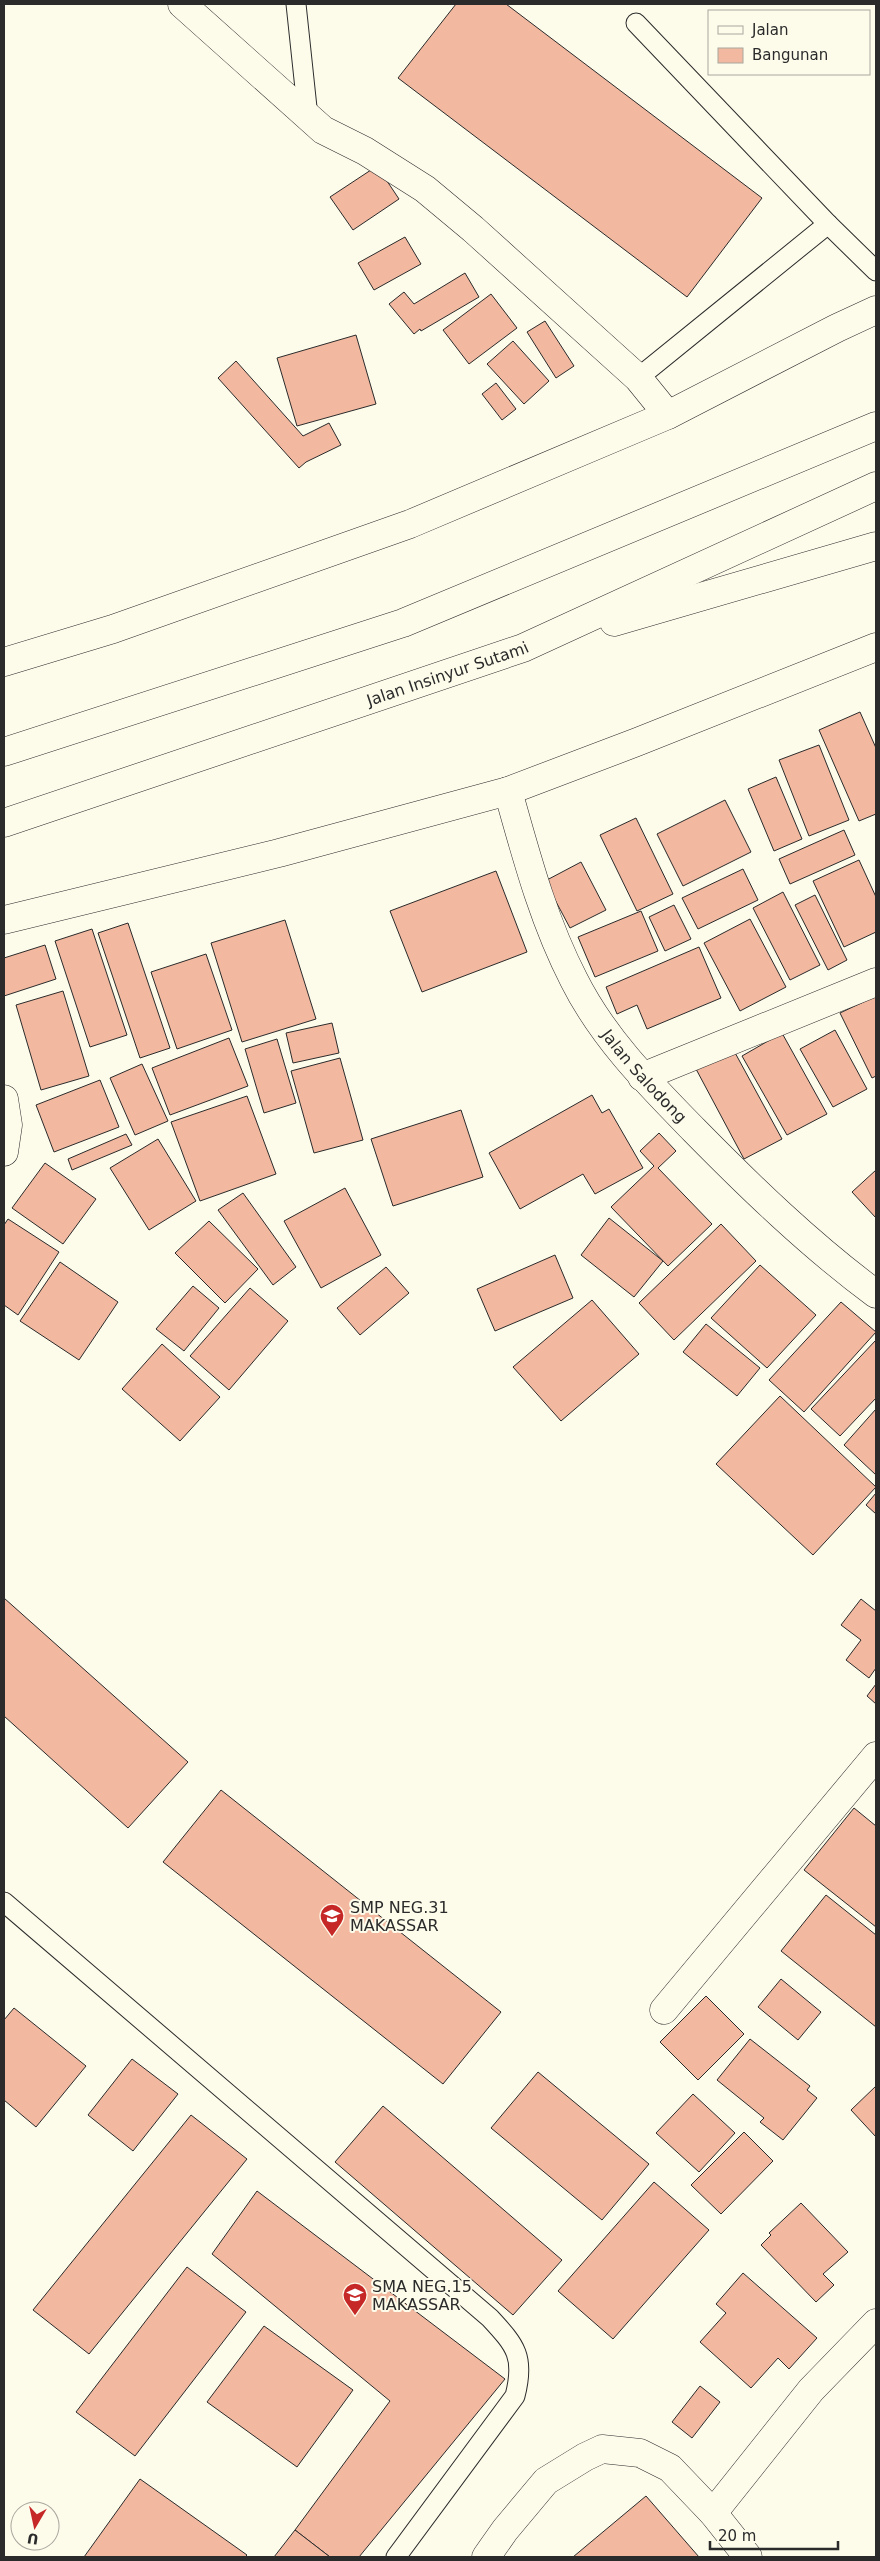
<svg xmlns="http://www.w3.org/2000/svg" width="880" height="2561" font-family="'DejaVu Sans',sans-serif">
  <rect width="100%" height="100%" fill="#fdfbea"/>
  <!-- building -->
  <g fill="#f2b8a0" stroke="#2b2b2b">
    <polygon points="456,4 506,4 762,198 687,297 398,78"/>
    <polygon points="377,166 399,199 353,230 330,197"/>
    <polygon points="405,237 421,264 374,290 358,263"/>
    <polygon points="465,273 479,297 421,331 420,329 414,334 389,304 404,292 414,304"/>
    <polygon points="491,294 517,328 469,364 443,330"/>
    <polygon points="545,321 574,366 556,378 527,332"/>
    <polygon points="356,335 376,404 297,426 277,358"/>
    <polygon points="513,341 549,381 524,404 487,364"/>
    <polygon points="236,361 303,436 329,423 341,445 306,462 299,468 218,378"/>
    <polygon points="496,383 516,409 502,420 482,394"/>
    <polygon points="860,712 876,748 876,814 859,821 819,730"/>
    <polygon points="819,745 849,820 809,836 779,760"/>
    <polygon points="776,777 802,839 774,851 748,789"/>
    <polygon points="725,800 751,852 683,886 657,834"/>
    <polygon points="636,818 673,894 637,911 600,835"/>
    <polygon points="844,830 855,855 790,884 779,859"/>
    <polygon points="859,860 876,897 876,932 844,947 813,881"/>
    <polygon points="581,862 606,910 570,928 545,881"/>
    <polygon points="743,869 758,900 698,929 682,898"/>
    <polygon points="496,871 527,952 422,992 390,911"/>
    <polygon points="783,892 820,965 790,980 753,908"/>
    <polygon points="815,895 847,960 828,970 795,905"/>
    <polygon points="674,905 691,939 665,951 649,917"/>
    <polygon points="641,911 658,951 595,977 578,937"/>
    <polygon points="750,919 786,987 740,1011 704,943"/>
    <polygon points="285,920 316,1019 242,1042 211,943"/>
    <polygon points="128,923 170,1048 140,1058 98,933"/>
    <polygon points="92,929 127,1035 90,1047 55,941"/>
    <polygon points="45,945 56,979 4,996 4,958"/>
    <polygon points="699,947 721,998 647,1029 637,1005 617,1014 606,987"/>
    <polygon points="206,954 232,1030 177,1049 151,972"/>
    <polygon points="63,991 89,1076 41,1090 16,1005"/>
    <polygon points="876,996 876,1076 872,1078 840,1013"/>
    <polygon points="332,1023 339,1053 293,1063 286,1033"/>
    <polygon points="835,1030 867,1089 833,1107 800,1049"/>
    <polygon points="782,1033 827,1114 787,1135 742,1056"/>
    <polygon points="229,1038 248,1086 170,1115 152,1068"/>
    <polygon points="277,1039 296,1103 264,1113 245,1049"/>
    <polygon points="733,1049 782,1139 744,1159 696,1069"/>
    <polygon points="340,1058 363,1140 314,1153 291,1071"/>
    <polygon points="142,1064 168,1121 135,1135 110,1078"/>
    <polygon points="100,1080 119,1127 54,1152 36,1105"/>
    <polygon points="592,1095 602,1113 609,1109 643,1168 595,1194 583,1174 520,1209 489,1153"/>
    <polygon points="247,1096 276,1174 200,1201 171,1122"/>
    <polygon points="461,1110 483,1177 393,1206 371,1139"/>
    <polygon points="659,1133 676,1151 658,1168 712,1224 668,1266 611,1207 654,1166 640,1151"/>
    <polygon points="126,1134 132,1145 72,1170 68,1159"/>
    <polygon points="158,1139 196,1201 149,1230 110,1168"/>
    <polygon points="45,1163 96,1199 63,1244 12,1208"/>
    <polygon points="876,1170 876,1218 852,1192"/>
    <polygon points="345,1188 381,1255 321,1288 284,1221"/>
    <polygon points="243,1193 296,1267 273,1285 218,1210"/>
    <polygon points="609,1218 663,1261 634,1297 581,1255"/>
    <polygon points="8,1219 59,1252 18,1315 4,1305 4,1225"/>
    <polygon points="209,1221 258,1269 225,1303 175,1253"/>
    <polygon points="721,1224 756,1261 674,1340 639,1303"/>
    <polygon points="555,1255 573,1298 495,1331 477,1289"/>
    <polygon points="60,1262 118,1302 79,1360 20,1321"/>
    <polygon points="760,1265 816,1315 767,1368 711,1318"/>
    <polygon points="386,1267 409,1293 360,1335 337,1308"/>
    <polygon points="193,1286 219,1308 184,1351 156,1329"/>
    <polygon points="250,1288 288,1321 229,1390 190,1356"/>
    <polygon points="592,1300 639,1354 561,1421 513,1367"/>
    <polygon points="841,1302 876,1332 804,1412 769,1380"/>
    <polygon points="706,1324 760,1368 737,1396 683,1352"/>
    <polygon points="876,1340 876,1398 840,1436 811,1409"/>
    <polygon points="162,1344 220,1397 180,1441 122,1389"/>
    <polygon points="780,1396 876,1487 813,1555 716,1464"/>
    <polygon points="876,1409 876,1475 844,1445"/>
    <polygon points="876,1493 876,1514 866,1505"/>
    <polygon points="4,1598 188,1762 128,1828 4,1716"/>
    <polygon points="861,1599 876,1611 876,1668 869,1678 846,1660 861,1640 841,1625"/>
    <polygon points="876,1684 876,1704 867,1696"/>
    <polygon points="221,1790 501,2012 443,2084 163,1862"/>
    <polygon points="854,1808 876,1826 876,1927 804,1870"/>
    <polygon points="826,1895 876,1935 876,2027 781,1951"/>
    <polygon points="781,1979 821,2012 798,2040 758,2007"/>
    <polygon points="706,1996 744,2034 698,2080 660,2042"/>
    <polygon points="14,2008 86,2066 36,2127 4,2100 4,2020"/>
    <polygon points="750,2039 810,2086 807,2090 817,2098 783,2140 760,2122 764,2118 717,2080"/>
    <polygon points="132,2059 178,2094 133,2151 88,2115"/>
    <polygon points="538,2072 649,2164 602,2220 491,2128"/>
    <polygon points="876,2086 876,2137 851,2110"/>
    <polygon points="693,2094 735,2133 699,2172 656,2133"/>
    <polygon points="383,2106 562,2260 513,2315 335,2162"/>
    <polygon points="191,2115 247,2159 89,2354 33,2310"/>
    <polygon points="744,2132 773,2161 721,2214 691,2185"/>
    <polygon points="654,2182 709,2230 613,2339 558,2291"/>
    <polygon points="257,2191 505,2379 359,2557 330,2557 295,2530 390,2401 212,2254"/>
    <polygon points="801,2203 848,2252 823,2274 834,2285 816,2302 761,2245 771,2235 769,2233"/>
    <polygon points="187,2267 246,2312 135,2456 76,2412"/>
    <polygon points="743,2273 817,2338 789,2369 778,2358 751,2388 700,2342 726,2313 716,2304"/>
    <polygon points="264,2326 353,2390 297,2467 207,2402"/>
    <polygon points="700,2386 720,2402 692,2438 672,2422"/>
    <polygon points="140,2479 247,2555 245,2557 84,2557"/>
    <polygon points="646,2496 699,2557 573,2557"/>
    <polygon points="295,2530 330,2557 274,2557"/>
  </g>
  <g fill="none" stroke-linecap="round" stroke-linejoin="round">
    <defs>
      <g id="lane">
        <polyline points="296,4 308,117"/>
        <polyline points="636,23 828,224 638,378"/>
        <polyline points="828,224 876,271"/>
        <path d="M4,1902L490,2318C516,2346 525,2357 515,2396L396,2557"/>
      </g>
      <g id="street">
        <polyline points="182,4 323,130 365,151 425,189 473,229 638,378 668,415"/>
        <polyline points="642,1077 876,982"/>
        <polyline points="4,1099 8,1125 4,1152"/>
        <polyline points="664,2010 876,1756"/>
        <polyline points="713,2513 811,2390 876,2323"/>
        <polyline points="486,2557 505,2530 546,2481 585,2457 602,2449 640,2453 670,2468 713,2513 748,2557"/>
      </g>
      <g id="secondary">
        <polyline points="4,662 113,629 410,524 668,415 837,328 876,310"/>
        <path id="s1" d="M508,791C526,855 543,920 574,980C603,1038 649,1084 694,1130C751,1188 811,1246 876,1294"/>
        <polyline points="4,920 279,853 508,791 637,742 876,647"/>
      </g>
      <g id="highway">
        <polyline points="614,622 876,546"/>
        <polyline points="4,752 403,623 876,426"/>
        <path id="s2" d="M4,823L523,648L876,486"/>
      </g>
    </defs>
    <!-- lane casing -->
    <use href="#lane" stroke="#2b2b2b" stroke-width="21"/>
    <!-- street casing -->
    <use href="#street" stroke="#2b2b2b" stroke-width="29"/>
    <!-- secondary casing -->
    <use href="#secondary" stroke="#2b2b2b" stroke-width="29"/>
    <!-- highway casing -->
    <use href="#highway" stroke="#2b2b2b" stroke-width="29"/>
    <!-- lane -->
    <use href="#lane" stroke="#fdfbea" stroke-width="19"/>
    <!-- street -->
    <use href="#street" stroke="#fdfbea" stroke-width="28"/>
    <!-- secondary -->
    <use href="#secondary" stroke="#fdfbea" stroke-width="28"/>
    <!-- highway -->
    <use href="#highway" stroke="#fdfbea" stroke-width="28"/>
  </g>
  <!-- icons -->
  <defs>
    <symbol id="school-pin" viewBox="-11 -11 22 30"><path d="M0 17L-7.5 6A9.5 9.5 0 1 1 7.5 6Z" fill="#c62828" stroke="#fdfbea"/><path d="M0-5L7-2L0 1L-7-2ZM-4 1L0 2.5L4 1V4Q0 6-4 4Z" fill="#fff"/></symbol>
  </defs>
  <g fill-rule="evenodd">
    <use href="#school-pin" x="318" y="1902" width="28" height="38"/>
    <use href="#school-pin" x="341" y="2281" width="28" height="38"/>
  </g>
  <g text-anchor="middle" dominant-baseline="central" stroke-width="4" stroke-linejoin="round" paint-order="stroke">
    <!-- street labels -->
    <g font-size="16" fill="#2b2b2b" stroke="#fdfbea">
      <text stroke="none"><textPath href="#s2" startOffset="468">Jalan Insinyur Sutami</textPath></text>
      <text stroke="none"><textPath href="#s1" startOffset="320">Jalan Salodong</textPath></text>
    </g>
    <!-- poi labels -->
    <g font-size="16" fill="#2b2b2b" stroke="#fdfbea" text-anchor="start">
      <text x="350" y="1907">SMP NEG.31<tspan x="350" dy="18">MAKASSAR</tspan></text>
      <text x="372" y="2286">SMA NEG.15<tspan x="372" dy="18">MAKASSAR</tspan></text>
    </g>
  </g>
  <!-- border -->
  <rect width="880" height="2561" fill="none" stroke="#2b2b2b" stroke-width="10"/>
  <!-- legend -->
  <rect x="708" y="10" width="162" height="65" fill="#fdfbea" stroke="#a9a89e"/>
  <rect x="718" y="26" width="25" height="8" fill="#fdfbea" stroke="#a9a89e"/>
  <text x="752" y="35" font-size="15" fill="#2b2b2b">Jalan</text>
  <rect x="718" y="48" width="25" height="15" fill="#f2b8a0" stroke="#a9a89e"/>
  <text x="752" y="60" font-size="15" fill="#2b2b2b">Bangunan</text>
  <!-- north arrow -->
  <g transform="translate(35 2526) rotate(189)"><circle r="24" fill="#fdfbea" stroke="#a9a89e"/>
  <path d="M0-4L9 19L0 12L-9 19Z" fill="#c62828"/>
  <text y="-8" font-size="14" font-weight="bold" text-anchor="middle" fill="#2b2b2b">U</text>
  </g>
  <!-- scale -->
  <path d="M710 2541v8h128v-8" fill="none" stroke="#2b2b2b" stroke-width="2.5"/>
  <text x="718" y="2541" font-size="15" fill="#2b2b2b" stroke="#fdfbea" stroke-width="4" paint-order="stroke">20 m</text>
</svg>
